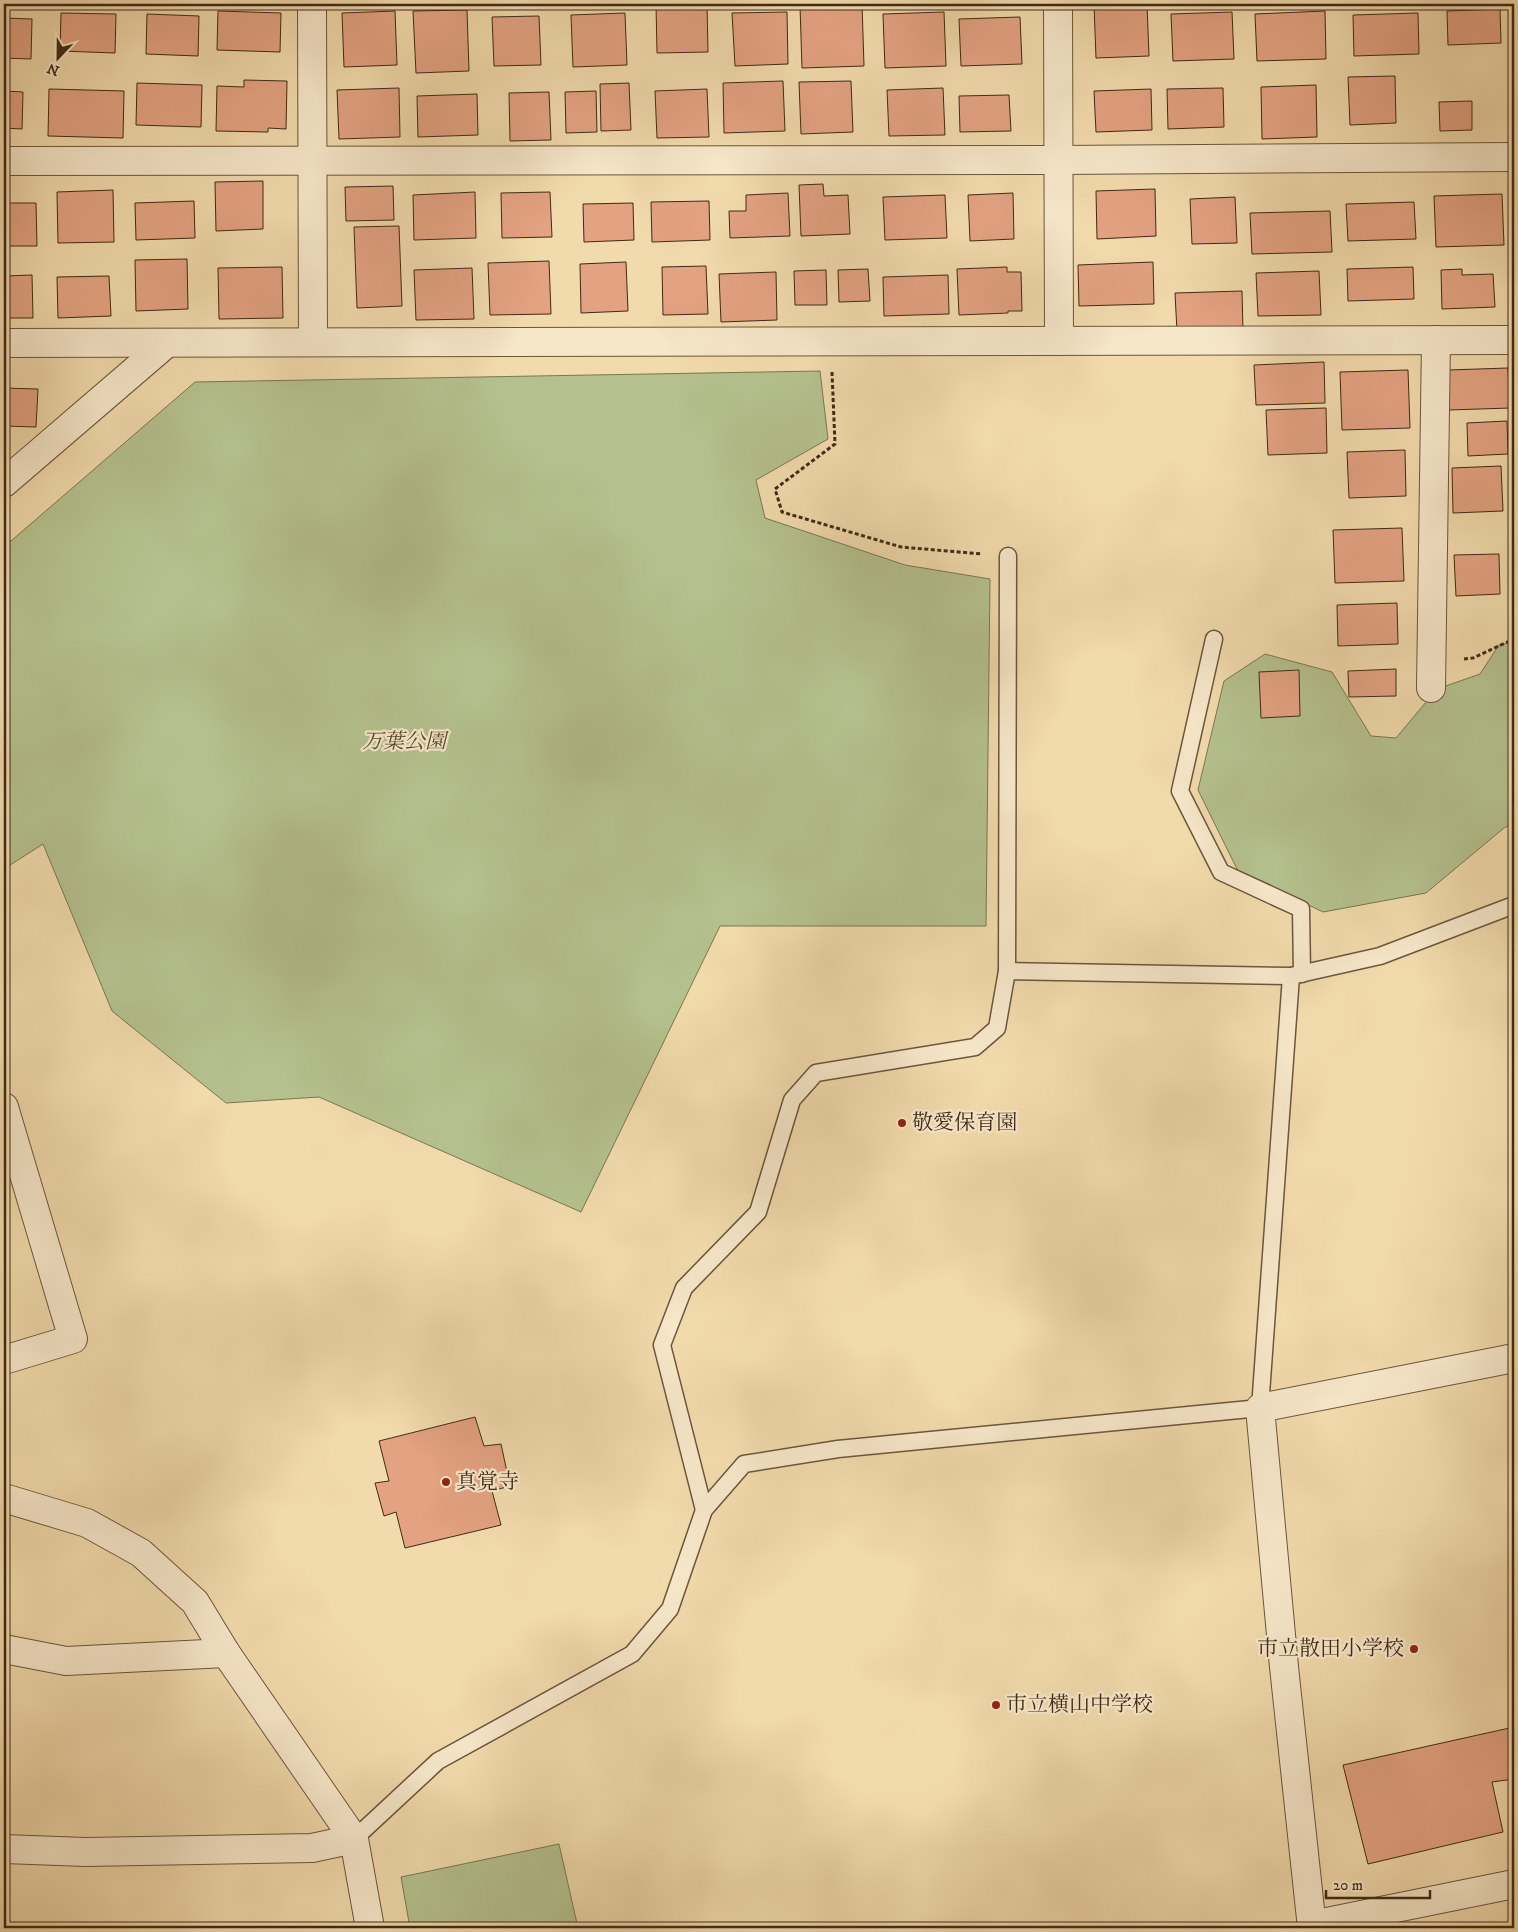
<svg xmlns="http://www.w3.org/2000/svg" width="1518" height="1932" font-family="'IM FELL DW Pica','Noto Serif JP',serif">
  <rect width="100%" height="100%" fill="#f1daac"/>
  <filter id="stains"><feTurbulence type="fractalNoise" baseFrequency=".004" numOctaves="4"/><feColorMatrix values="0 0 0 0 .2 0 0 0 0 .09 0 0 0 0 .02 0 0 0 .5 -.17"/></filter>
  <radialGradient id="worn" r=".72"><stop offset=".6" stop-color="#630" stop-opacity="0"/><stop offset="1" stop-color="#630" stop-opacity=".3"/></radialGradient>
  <!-- green -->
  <g fill="#b4c18e" stroke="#7a7652">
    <polygon points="820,371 828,439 756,480 765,518 905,565 990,579 986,926 720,926 581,1212 319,1097 226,1103 112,1011 43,844 4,869 4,547 195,382"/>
    <polygon points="1514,642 1514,823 1504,828 1426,893 1323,912 1238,871 1198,790 1224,681 1265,654 1332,672 1371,736 1396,738 1437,689 1480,674 1499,645"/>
    <polygon points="559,1844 578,1928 410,1928 401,1877"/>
  </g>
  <!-- building -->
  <g fill="#e3a282" stroke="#402a17">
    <polygon points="656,4 707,4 708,52 657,53"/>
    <polygon points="862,4 864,66 802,68 800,6"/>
    <polygon points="1094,4 1147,4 1149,56 1096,58"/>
    <polygon points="1500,9 1501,43 1448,45 1447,11"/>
    <polygon points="467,10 469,71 416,73 413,11"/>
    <polygon points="218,11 281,13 280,52 217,50"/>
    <polygon points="395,11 397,65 344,67 342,13"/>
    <polygon points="1325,11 1326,59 1257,61 1255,14"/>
    <polygon points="787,12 788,64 735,66 732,13"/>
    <polygon points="944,12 946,66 885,68 883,14"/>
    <polygon points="1232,12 1234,59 1173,61 1171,14"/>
    <polygon points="61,13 116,14 115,53 60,51"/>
    <polygon points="625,13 627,65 573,67 571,15"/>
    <polygon points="1418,13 1419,54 1354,56 1353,15"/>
    <polygon points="147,14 199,16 198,56 146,54"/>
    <polygon points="539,16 541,65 494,66 492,17"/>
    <polygon points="1020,17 1022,64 961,66 959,19"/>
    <polygon points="4,18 32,19 31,59 4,58"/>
    <polygon points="1395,76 1396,123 1350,125 1348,77"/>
    <polygon points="244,80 287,81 286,129 268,128 268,132 216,131 217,86 244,87"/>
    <polygon points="783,81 785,131 724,133 723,83"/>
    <polygon points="851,81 853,132 801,134 799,82"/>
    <polygon points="137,83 202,85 201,127 136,125"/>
    <polygon points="629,83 631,130 601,131 600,84"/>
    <polygon points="1316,85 1317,137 1262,139 1261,87"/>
    <polygon points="399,88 400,137 339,139 337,90"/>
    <polygon points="943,88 945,135 889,136 887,90"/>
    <polygon points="1223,88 1224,127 1168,129 1167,89"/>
    <polygon points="49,89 124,91 123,138 48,136"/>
    <polygon points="707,89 709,137 657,138 655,91"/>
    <polygon points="1151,89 1152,130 1096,132 1094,91"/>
    <polygon points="4,91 23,92 22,129 4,128"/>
    <polygon points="596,91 597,132 566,133 565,92"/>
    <polygon points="549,92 551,140 510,141 509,93"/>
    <polygon points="477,94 478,135 418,137 417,96"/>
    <polygon points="1009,95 1011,131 960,132 959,96"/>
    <polygon points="1472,101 1472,130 1440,131 1439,102"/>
    <polygon points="263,181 263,229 216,231 215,182"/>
    <polygon points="823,184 824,196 848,195 850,234 801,236 799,185"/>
    <polygon points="393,186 394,220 346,221 345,187"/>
    <polygon points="1155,189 1156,236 1097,239 1096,191"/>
    <polygon points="113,190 114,242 58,243 57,192"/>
    <polygon points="475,192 476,238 414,240 413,195"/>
    <polygon points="550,192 552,237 502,238 501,193"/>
    <polygon points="788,193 790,236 730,238 729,211 746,211 746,195"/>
    <polygon points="1013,193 1014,239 970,241 968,195"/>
    <polygon points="1502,194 1504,245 1436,247 1434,196"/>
    <polygon points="945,195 947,238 885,240 883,197"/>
    <polygon points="1235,197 1237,243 1192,244 1190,199"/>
    <polygon points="194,201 195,238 136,240 135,203"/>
    <polygon points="709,201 710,240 652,242 651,202"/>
    <polygon points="1414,202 1416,239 1348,241 1346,204"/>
    <polygon points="4,203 36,203 37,246 4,246"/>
    <polygon points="633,203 634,240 584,242 583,204"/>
    <polygon points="1330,211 1332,252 1252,254 1250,213"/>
    <polygon points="399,226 402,306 357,308 354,227"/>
    <polygon points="187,259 188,309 136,311 135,260"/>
    <polygon points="549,261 551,314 490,315 488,263"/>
    <polygon points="626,262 628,311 581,313 580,264"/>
    <polygon points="1153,262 1154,304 1079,306 1078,265"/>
    <polygon points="706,266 708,314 663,315 662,267"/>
    <polygon points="282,267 283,318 219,319 218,268"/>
    <polygon points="1007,267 1007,272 1021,272 1022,311 1008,311 1008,313 959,315 957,269"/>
    <polygon points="1413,267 1414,299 1348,301 1347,269"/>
    <polygon points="472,268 474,319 416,320 414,270"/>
    <polygon points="868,269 870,301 839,302 838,270"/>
    <polygon points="1462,269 1462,275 1493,274 1495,307 1442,309 1441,270"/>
    <polygon points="826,270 827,305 795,305 794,271"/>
    <polygon points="1319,271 1321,315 1258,316 1256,273"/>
    <polygon points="776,272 777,320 721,322 719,274"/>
    <polygon points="32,275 33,318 4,318 4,276"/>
    <polygon points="948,275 949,314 884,316 883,277"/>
    <polygon points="109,276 111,316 58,318 57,277"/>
    <polygon points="1242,291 1243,330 1177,332 1175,293"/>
    <polygon points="1324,362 1325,403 1256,405 1254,365"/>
    <polygon points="1508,368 1510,408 1449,410 1448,370"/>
    <polygon points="1408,370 1410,428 1342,430 1340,372"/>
    <polygon points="4,388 38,389 36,427 4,426"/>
    <polygon points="1326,408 1327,453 1268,455 1266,410"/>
    <polygon points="1507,421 1508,454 1468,456 1467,423"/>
    <polygon points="1405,450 1406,496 1349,498 1347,452"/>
    <polygon points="1501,466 1503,511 1453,513 1452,468"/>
    <polygon points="1402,528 1404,581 1335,583 1333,530"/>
    <polygon points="1499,554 1500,594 1456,596 1454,555"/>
    <polygon points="1397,603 1398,644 1338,646 1337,605"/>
    <polygon points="1396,669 1396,696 1349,697 1348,671"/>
    <polygon points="1299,670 1300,716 1261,718 1259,672"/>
    <polygon points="475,1417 484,1446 501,1444 510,1486 492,1491 501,1525 405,1548 396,1512 384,1516 375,1483 389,1481 379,1441"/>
    <polygon points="1514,1727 1514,1779 1492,1782 1503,1832 1368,1864 1343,1765"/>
  </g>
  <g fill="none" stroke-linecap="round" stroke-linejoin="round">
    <defs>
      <g id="service">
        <polyline points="1214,639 1180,791 1221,872 1301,909 1302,974"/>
        <polyline points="1007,971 1008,556"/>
        <polyline points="704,1510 662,1345 684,1288 758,1212 792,1100 816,1073 975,1047 997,1028 1007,971 1291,976 1380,956 1514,905"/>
        <polyline points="354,1839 438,1761 632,1654 670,1609 704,1510 744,1464 838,1449 1260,1408 1291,976"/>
      </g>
      <g id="minor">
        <polyline points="1058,4 1059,341"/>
        <polyline points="4,161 1058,160 1514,157"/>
        <polyline points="4,483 167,343"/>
        <polyline points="1431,688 1436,340"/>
        <polyline points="4,1107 73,1339 4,1360"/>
        <polyline points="4,1498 87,1523 141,1553 195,1602 226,1653 354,1839 370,1928"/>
        <polyline points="4,1649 66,1661 226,1653"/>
        <polyline points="4,1849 85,1852 312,1848 354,1839"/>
        <polyline points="1312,1925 1514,1884"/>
        <polyline points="1312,1928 1284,1667 1260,1408 1514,1358"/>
      </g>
      <g id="tertiary">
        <polyline points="312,4 313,342"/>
        <polyline points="4,343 1514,340"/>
      </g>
    </defs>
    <!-- service casing -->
    <use href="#service" stroke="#6c563c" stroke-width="19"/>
    <!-- minor casing -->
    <use href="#minor" stroke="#6c563c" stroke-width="30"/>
    <!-- tertiary casing -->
    <use href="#tertiary" stroke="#6c563c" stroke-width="30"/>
    <!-- path -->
    <g stroke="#402a17" stroke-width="3" stroke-dasharray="4 2.5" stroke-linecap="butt">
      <polyline points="832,372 835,444 775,489 782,512 901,547 982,554"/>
      <polyline points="1464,659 1473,658 1514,639"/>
    </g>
    <!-- service -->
    <use href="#service" stroke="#f6e7c9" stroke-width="16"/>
    <!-- minor -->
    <use href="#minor" stroke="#f6e7c9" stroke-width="28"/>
    <!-- tertiary -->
    <use href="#tertiary" stroke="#f6e7c9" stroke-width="28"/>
  </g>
  <!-- markers -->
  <g fill="#8f2418" stroke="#f6e7c9" stroke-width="2">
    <circle cx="902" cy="1123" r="5"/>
    <circle cx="446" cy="1482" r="5"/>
    <circle cx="1414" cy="1649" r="5"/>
    <circle cx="996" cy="1705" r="5"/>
  </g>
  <g text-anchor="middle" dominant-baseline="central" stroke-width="4.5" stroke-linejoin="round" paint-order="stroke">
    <!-- park labels -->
    <g font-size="21" font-style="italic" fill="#57482f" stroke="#f6e7c9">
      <text x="404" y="742">万葉公園</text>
    </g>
    <!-- poi labels -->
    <g font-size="21" fill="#402a17" stroke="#f6e7c9" text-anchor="start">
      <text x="912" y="1123">敬愛保育園</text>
      <text x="456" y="1482">真覚寺</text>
      <text x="1404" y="1649" text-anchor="end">市立散田小学校</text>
      <text x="1006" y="1705">市立横山中学校</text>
    </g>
  </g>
  <!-- margin -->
  <rect width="1518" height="1932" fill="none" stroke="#f1daac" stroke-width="20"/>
  <rect x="5" y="5" width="1508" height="1922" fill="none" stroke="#402a17" stroke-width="2.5"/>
  <rect x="10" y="10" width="1498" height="1912" fill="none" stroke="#402a17"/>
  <!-- north arrow -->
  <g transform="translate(58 58) rotate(202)" stroke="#f6e7c9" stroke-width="4" paint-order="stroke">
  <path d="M0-4L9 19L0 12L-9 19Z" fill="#402a17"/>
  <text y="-8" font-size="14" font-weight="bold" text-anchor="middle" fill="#402a17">N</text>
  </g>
  <!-- scale -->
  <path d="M1326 1890v8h104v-8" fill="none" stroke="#402a17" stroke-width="2.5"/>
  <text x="1333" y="1890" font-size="15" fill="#402a17" stroke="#f6e7c9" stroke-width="4" paint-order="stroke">20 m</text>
  <rect width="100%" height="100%" filter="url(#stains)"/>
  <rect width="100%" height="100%" fill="url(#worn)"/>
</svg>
